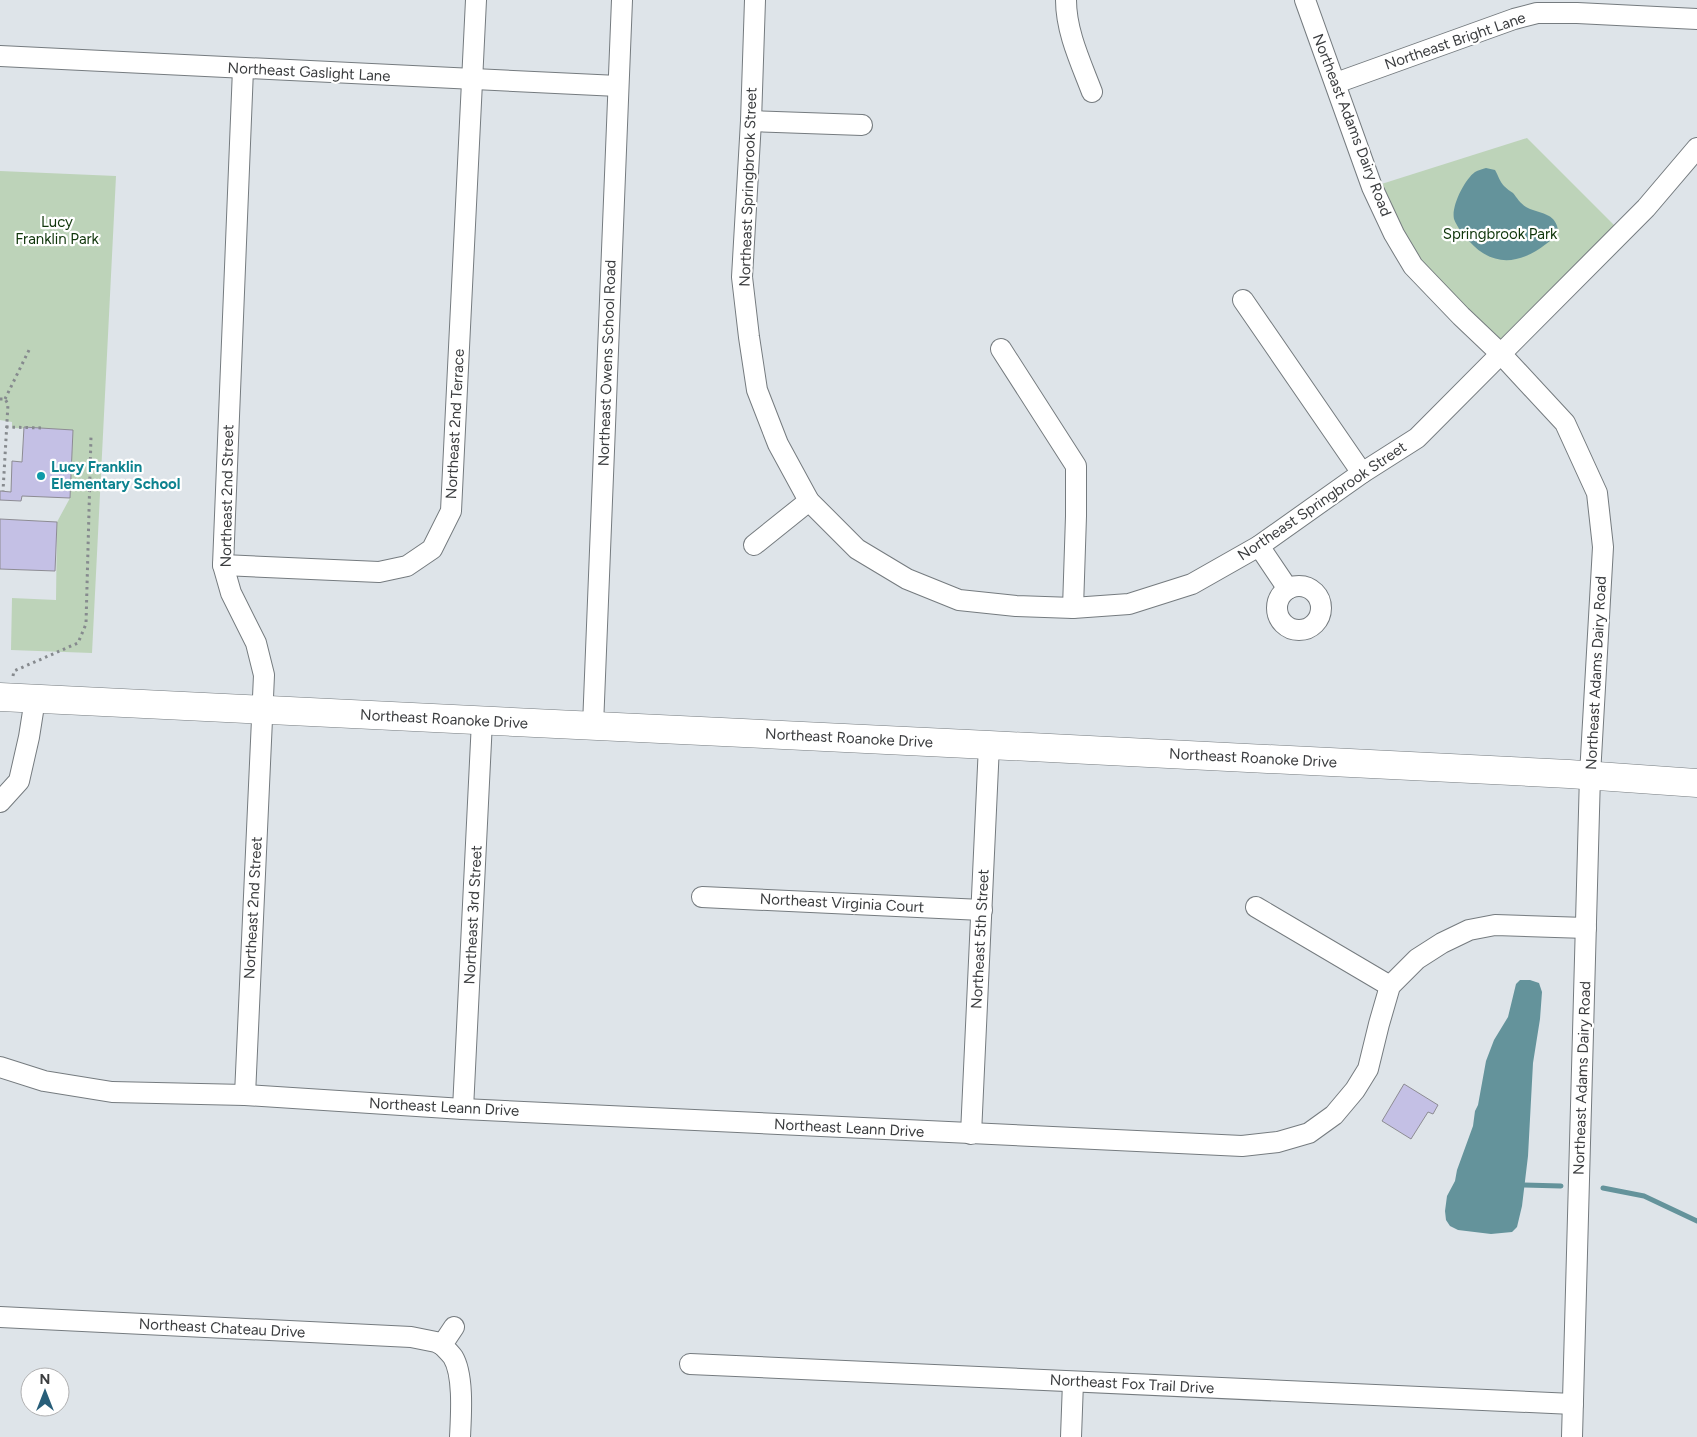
<svg xmlns="http://www.w3.org/2000/svg" width="1697" height="1437" font-family="Figtree,sans-serif">
  <rect width="100%" height="100%" fill="#dee4e9"/>
  <!-- green -->
  <g fill="#bdd3b9">
    <polygon points="1527,138 1621,232 1501,354 1413,266 1372,187"/>
    <polygon points="0,171 116,176 92,653 11,650 12,598 56,600 57,522 70,498 73,430 12,428 12,422 0,420"/>
  </g>
  <!-- water -->
  <g fill="#64939b">
    <path d="M1486,168L1495,170C1498,175 1500,182 1504,186C1507,189 1510,191 1513,193C1517,198 1520,203 1526,207C1536,213 1553,212 1557,226C1560,234 1551,240 1546,244C1519,265 1492,267 1469,241C1463,234 1457,227 1454,219C1451,206 1465,179 1475,172C1478,170 1483,169 1486,168Z"/>
    <polygon points="1520,980 1530,980 1539,983 1542,992 1540,1019 1533,1063 1528,1156 1522,1206 1517,1227 1512,1232 1491,1234 1458,1230 1450,1226 1446,1220 1445,1211 1447,1196 1455,1181 1457,1170 1473,1126 1475,1111 1478,1105 1486,1061 1494,1040 1508,1017 1516,984"/>
  </g>
  <g fill="none" stroke-linecap="round" stroke-linejoin="round">
    <!-- stream -->
    <g stroke="#64939b" stroke-width="5">
      <polyline points="1524,1185 1561,1186"/>
      <polyline points="1603,1188 1644,1196 1697,1221"/>
    </g>
  </g>
  <!-- building -->
  <g fill="#c4c0e5" stroke="#8d8c93">
    <polygon points="24,427 73,430 70,498 22,496 21,501 0,500 0,491 11,492 12,461 22,462"/>
    <polygon points="0,519 57,522 55,571 0,569"/>
    <polygon points="1404,1084 1438,1105 1433,1114 1428,1112 1411,1139 1382,1121"/>
  </g>
  <g fill="none" stroke-linecap="round" stroke-linejoin="round">
    <defs>
      <g id="street">
        <polyline points="755,0 751,121 742,277 749,337 757,390 778,444 809,501 857,549 907,579 959,600 1016,606 1073,608 1129,604 1192,584 1259,546 1362,473 1417,438 1646,208 1697,148"/>
        <path d="M1066,0C1066,32 1081,63 1092,92"/>
        <polyline points="1305,0 1372,187 1394,234 1413,266 1461,316 1501,354 1565,423 1597,493 1603,547 1590,775 1572,1437"/>
        <polyline points="0,56 618,86"/>
        <polyline points="243,69 223,565 231,593 256,643 264,675 245,1095"/>
        <polyline points="1336,83 1514,19 1537,13 1577,13 1697,19"/>
        <polyline points="751,121 862,125"/>
        <polyline points="1243,300 1362,473"/>
        <polyline points="1001,349 1076,466 1076,516 1073,608"/>
        <polyline points="754,545 809,501"/>
        <polyline points="1259,546 1288,589"/>
        <polyline points="223,565 379,572 407,566 432,549 451,511 476,0"/>
        <circle cx="1299" cy="608" r="22"/>
        <polyline points="593,726 622,0"/>
        <polyline points="0,802 19,781 29,737 35,699"/>
        <polyline points="702,897 982,910"/>
        <polyline points="1256,907 1390,986"/>
        <polyline points="0,1067 44,1081 112,1092 245,1095 463,1109 1242,1146 1278,1142 1309,1133 1334,1115 1355,1090 1368,1069 1379,1024 1390,986 1417,959 1442,943 1469,930 1495,925 1586,928"/>
        <polyline points="463,1109 482,721"/>
        <polyline points="971,1134 989,745"/>
        <polyline points="0,1317 411,1337 436,1342 442,1345"/>
        <path d="M454,1327L442,1345C446,1349 450,1353 453,1357C464,1375 461,1416 460,1437"/>
        <polyline points="690,1364 1573,1404"/>
        <polyline points="1071,1437 1073,1382"/>
      </g>
      <polyline id="secondary" points="0,697 989,745 1569,774 1697,783"/>
    </defs>
    <!-- street casing -->
    <use href="#street" stroke="#757b7f" stroke-width="22"/>
    <!-- secondary casing -->
    <use href="#secondary" stroke="#757b7f" stroke-width="29"/>
    <!-- path -->
    <g stroke="#868a8e" stroke-width="3" stroke-dasharray="2.5 4" stroke-linecap="butt">
      <polyline points="0,399 5,399 8,404 3,491"/>
      <polyline points="5,399 30,348"/>
      <polyline points="6,427 44,428"/>
      <polyline points="13,676 14,671 78,643 86,624 91,436"/>
    </g>
    <!-- street -->
    <use href="#street" stroke="#fff" stroke-width="20"/>
    <!-- secondary -->
    <use href="#secondary" stroke="#fff" stroke-width="28"/>
  </g>
  <!-- markers -->
  <circle fill="#0f9aa8" stroke="#fff" stroke-width="2" cx="41" cy="476" r="5"/>
  <g text-anchor="middle" dominant-baseline="central" stroke-width="4.5" stroke-linejoin="round" paint-order="stroke">
    <!-- street labels -->
    <g font-size="15" fill="#3b3d3f" stroke="#fff">
      <text transform="translate(1455 41) rotate(-19)">Northeast Bright Lane</text>
      <text transform="translate(309 72) rotate(3)">Northeast Gaslight Lane</text>
      <text transform="translate(1352 125) rotate(69)">Northeast Adams Dairy Road</text>
      <text transform="translate(748 187) rotate(-88)">Northeast Springbrook Street</text>
      <text transform="translate(607 363) rotate(-88)">Northeast Owens School Road</text>
      <text transform="translate(455 424) rotate(-87)">Northeast 2nd Terrace</text>
      <text transform="translate(227 496) rotate(-89)">Northeast 2nd Street</text>
      <text transform="translate(1322 501) rotate(-34)">Northeast Springbrook Street</text>
      <text transform="translate(1596 673) rotate(-87)">Northeast Adams Dairy Road</text>
      <text transform="translate(444 719) rotate(3)">Northeast Roanoke Drive</text>
      <text transform="translate(849 738) rotate(3)">Northeast Roanoke Drive</text>
      <text transform="translate(1253 758) rotate(3)">Northeast Roanoke Drive</text>
      <text transform="translate(842 903) rotate(3)">Northeast Virginia Court</text>
      <text transform="translate(253 908) rotate(-87)">Northeast 2nd Street</text>
      <text transform="translate(473 915) rotate(-87)">Northeast 3rd Street</text>
      <text transform="translate(980 939) rotate(-87)">Northeast 5th Street</text>
      <text transform="translate(1582 1078) rotate(-88)">Northeast Adams Dairy Road</text>
      <text transform="translate(444 1107) rotate(3)">Northeast Leann Drive</text>
      <text transform="translate(849 1128) rotate(3)">Northeast Leann Drive</text>
      <text transform="translate(222 1328) rotate(3)">Northeast Chateau Drive</text>
      <text transform="translate(1132 1384) rotate(3)">Northeast Fox Trail Drive</text>
    </g>
    <!-- park labels -->
    <g font-size="15" fill="#10360b" stroke="#fff">
      <text x="57" y="222">Lucy<tspan x="57" dy="17">Franklin Park</tspan></text>
      <text x="1500" y="234">Springbrook Park</text>
    </g>
    <!-- culture labels -->
    <g font-size="15" font-weight="bold" fill="#0d838f" stroke="#fff" text-anchor="start">
      <text x="51" y="467">Lucy Franklin<tspan x="51" dy="17">Elementary School</tspan></text>
    </g>
  </g>
  <!-- north arrow -->
  <g transform="translate(45 1392)"><circle r="24" fill="#ffffff" stroke="#b1b1b2"/>
  <path d="M0-4L9 19L0 12L-9 19Z" fill="#285e79"/>
  <text y="-8" font-size="14" font-weight="bold" text-anchor="middle" fill="#3b3d3f">N</text>
  </g>
</svg>
